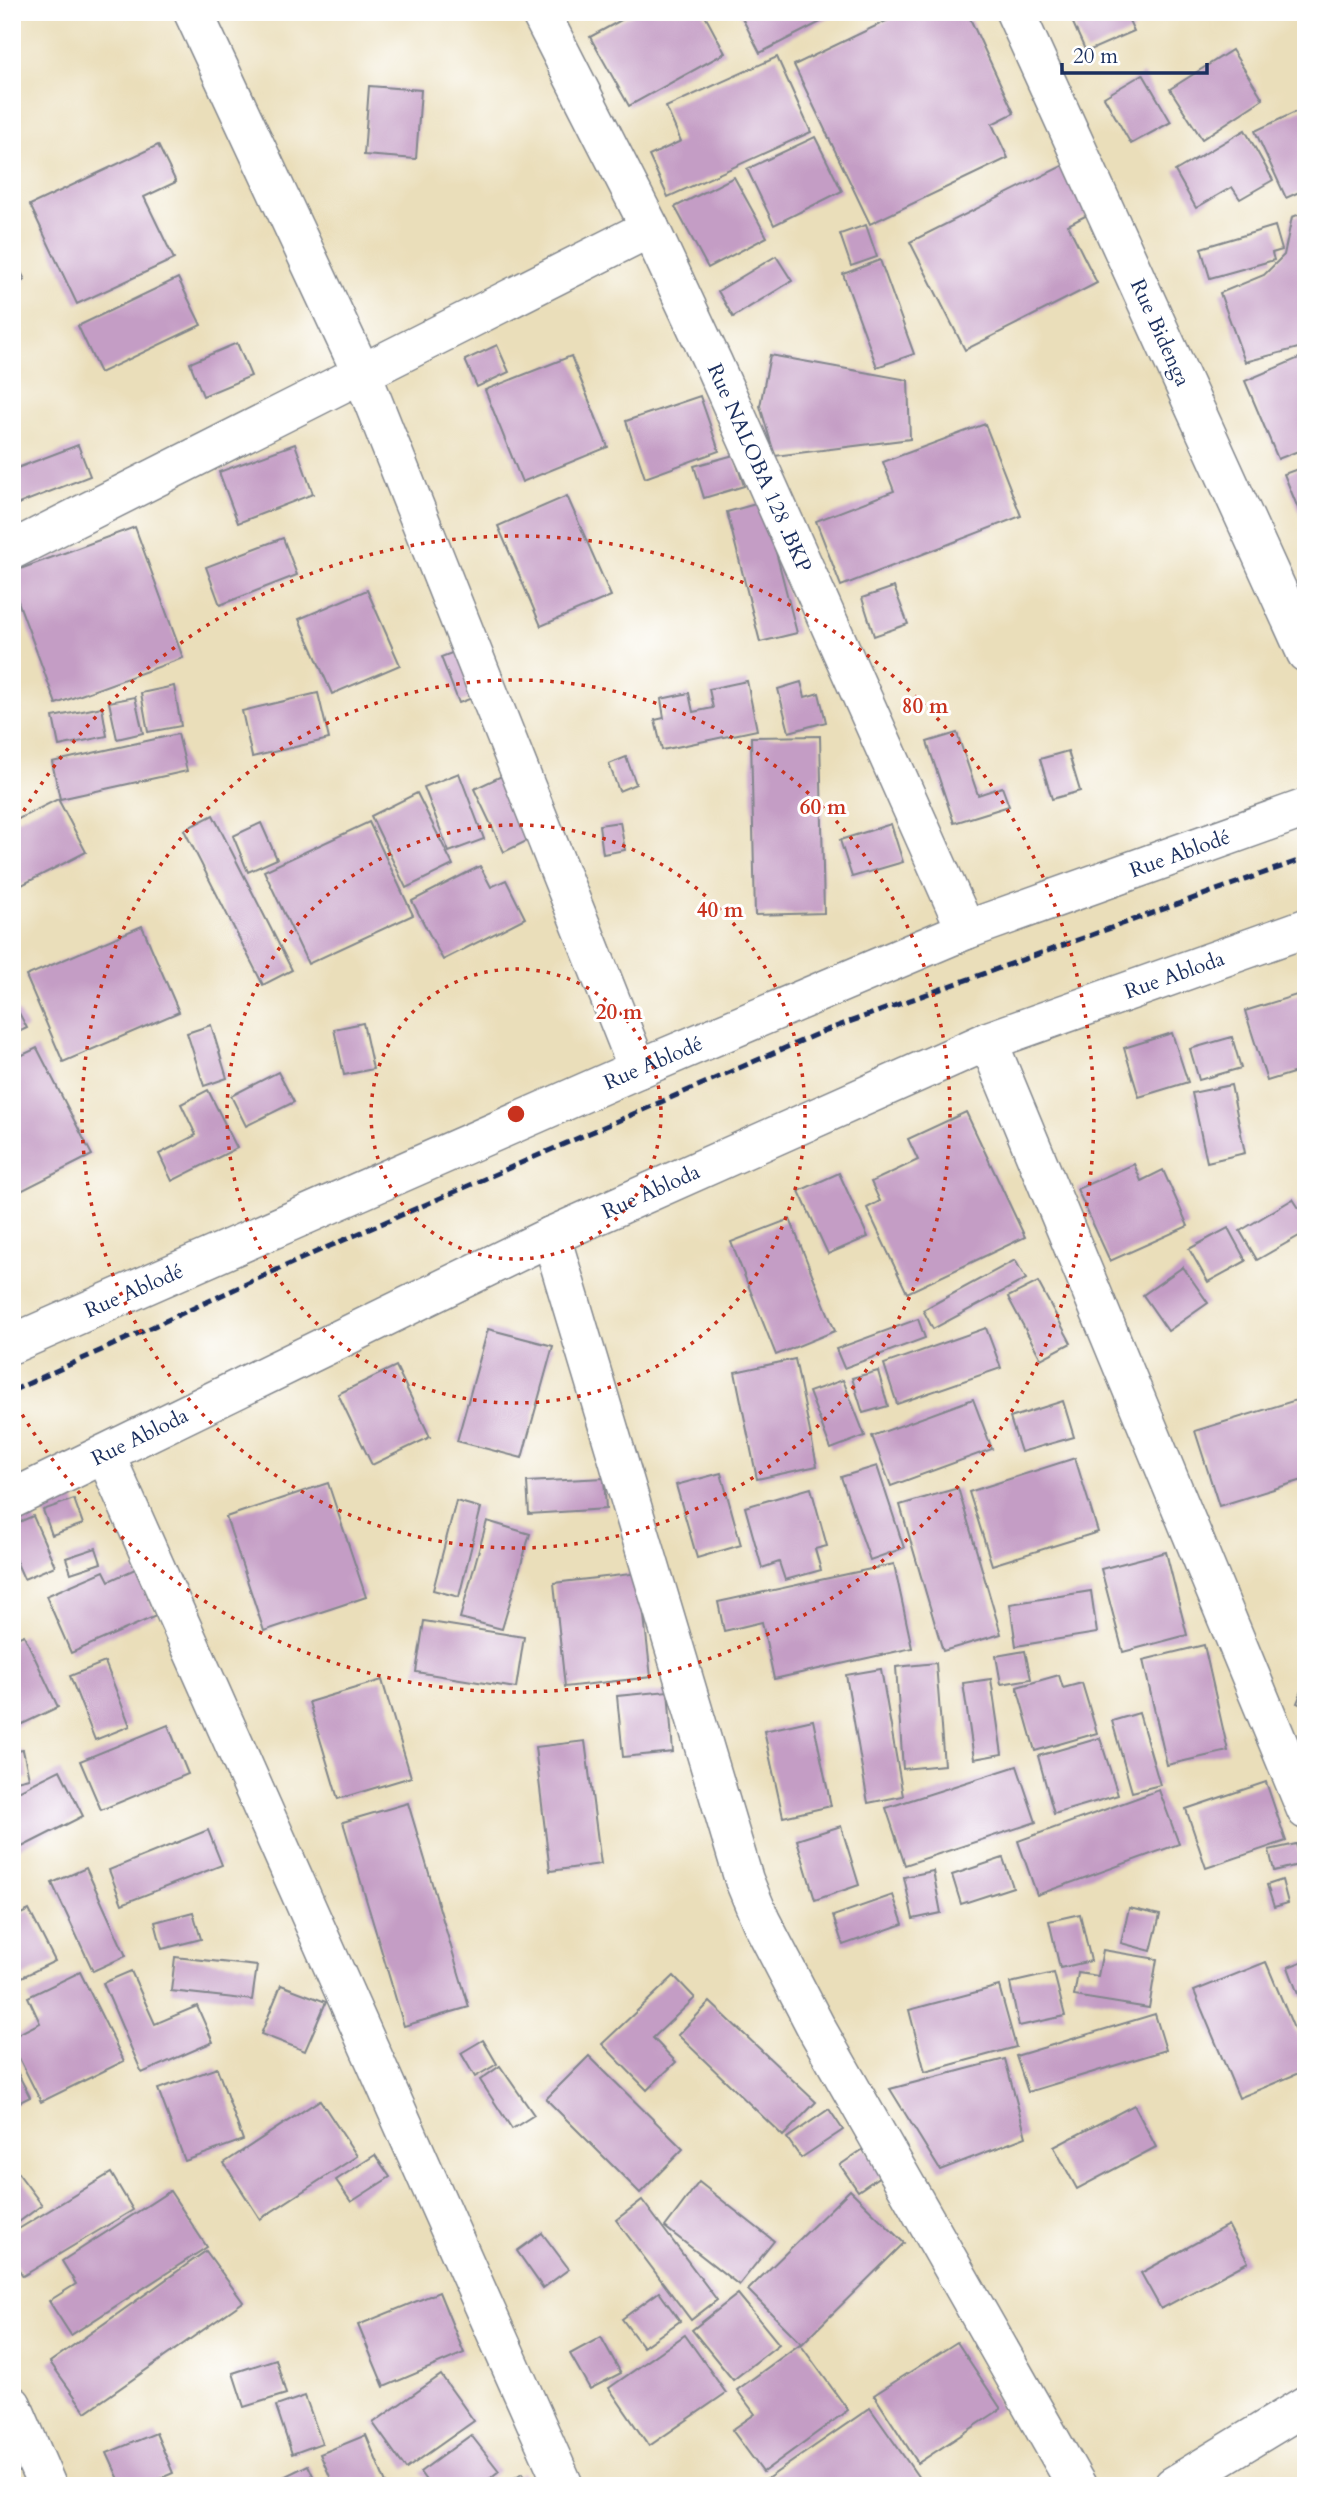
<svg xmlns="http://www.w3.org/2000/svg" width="1318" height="2498" font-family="Cardo,serif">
  <rect width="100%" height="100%" fill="#fff"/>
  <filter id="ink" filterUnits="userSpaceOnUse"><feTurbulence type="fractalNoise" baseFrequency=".0143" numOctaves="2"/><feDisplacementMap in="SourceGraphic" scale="14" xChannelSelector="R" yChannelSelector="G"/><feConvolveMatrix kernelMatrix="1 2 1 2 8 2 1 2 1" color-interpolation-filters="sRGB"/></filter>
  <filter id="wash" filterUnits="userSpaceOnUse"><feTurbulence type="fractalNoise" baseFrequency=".00686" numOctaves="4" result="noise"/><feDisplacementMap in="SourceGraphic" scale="28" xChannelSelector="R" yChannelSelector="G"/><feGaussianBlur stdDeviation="1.57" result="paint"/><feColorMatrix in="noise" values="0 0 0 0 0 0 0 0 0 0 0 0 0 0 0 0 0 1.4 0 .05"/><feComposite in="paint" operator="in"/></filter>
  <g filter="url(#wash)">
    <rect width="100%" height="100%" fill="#eadeba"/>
    <g id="blocks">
      <!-- building -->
      <g fill="#c49dc5">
        <polygon points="636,12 703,12 725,53 629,106 590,37"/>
        <polygon points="739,12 840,12 760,53"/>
        <polygon points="905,12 967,12 1014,113 992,124 1008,158 870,224 794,65"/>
        <polygon points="1068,12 1125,12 1134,31 1086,52"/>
        <polygon points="1232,50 1263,99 1202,139 1170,89"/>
        <polygon points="777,57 811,132 668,197 649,156 681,141 666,107"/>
        <polygon points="1143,74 1171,122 1131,144 1104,97"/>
        <polygon points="369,86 421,90 416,159 364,155"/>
        <polygon points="1306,107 1306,189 1286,198 1255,131"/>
        <polygon points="1245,130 1273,180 1240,199 1232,187 1196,208 1175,171"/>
        <polygon points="815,137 842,191 774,225 747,169"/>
        <polygon points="158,145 176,182 144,197 174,259 77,304 30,205"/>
        <polygon points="1066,164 1091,213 1068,225 1097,283 965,350 910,242"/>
        <polygon points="734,177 767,237 708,268 675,207"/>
        <polygon points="1306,212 1306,346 1245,362 1220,293 1264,275 1284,255 1292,217"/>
        <polygon points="866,225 877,257 851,266 840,234"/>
        <polygon points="1275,226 1282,250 1272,253 1274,260 1210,278 1201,248"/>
        <polygon points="12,254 25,280 12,286"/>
        <polygon points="776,256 792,281 733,317 718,291"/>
        <polygon points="880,260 914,354 877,367 843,274"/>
        <polygon points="178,278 201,325 100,373 78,326"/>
        <polygon points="237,343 251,376 203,396 190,363"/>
        <polygon points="497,345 509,372 477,387 465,360"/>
        <polygon points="770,355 908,380 910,439 775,456 760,406"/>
        <polygon points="1306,355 1306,448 1278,459 1245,381"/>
        <polygon points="571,356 608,447 522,482 485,390"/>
        <polygon points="700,396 719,451 645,478 626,421"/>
        <polygon points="985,424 1021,516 841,586 816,521 894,491 883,462"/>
        <polygon points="295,444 313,494 238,523 219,472"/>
        <polygon points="78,445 90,476 16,505 12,496 12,470"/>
        <polygon points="734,455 744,486 704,498 694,466"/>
        <polygon points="1306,466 1306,528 1284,474"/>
        <polygon points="567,496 611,596 541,626 498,526"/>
        <polygon points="763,502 797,633 760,642 727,512"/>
        <polygon points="135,527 183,658 56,704 12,585 12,572"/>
        <polygon points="283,538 297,575 220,605 206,567"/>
        <polygon points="894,587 908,624 874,636 862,598"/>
        <polygon points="367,590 400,665 332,694 299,619"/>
        <polygon points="470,646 488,692 459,703 441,657"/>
        <polygon points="747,681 757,730 662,750 655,720 664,718 661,699 689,693 693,712 713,708 709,689"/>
        <polygon points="801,682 805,697 819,693 826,722 789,732 778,689"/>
        <polygon points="174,686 181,726 148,732 141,693"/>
        <polygon points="12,690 21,708 12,712"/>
        <polygon points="318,693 329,739 252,757 242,711"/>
        <polygon points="135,697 143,733 117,739 109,702"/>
        <polygon points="102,707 107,736 59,746 53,717"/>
        <polygon points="957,733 978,795 1002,787 1009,806 954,823 927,742"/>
        <polygon points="178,734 187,771 60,799 52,762"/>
        <polygon points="820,736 824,913 755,915 751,737"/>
        <polygon points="1068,751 1080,791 1052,799 1040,759"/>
        <polygon points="626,757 636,784 619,791 609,764"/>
        <polygon points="459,773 484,839 449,852 424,787"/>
        <polygon points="508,773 537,836 504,852 474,789"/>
        <polygon points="417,793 453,865 406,888 371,816"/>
        <polygon points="58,799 86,852 20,886 12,871 12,822"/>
        <polygon points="213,815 292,970 263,985 184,830"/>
        <polygon points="369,822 413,915 308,964 264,871"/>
        <polygon points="620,822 625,850 603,854 599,825"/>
        <polygon points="261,823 277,859 248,872 233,836"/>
        <polygon points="891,824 903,862 852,877 840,840"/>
        <polygon points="480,866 491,887 506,880 525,918 443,960 412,901"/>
        <polygon points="142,926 179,1012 63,1062 26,976"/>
        <polygon points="1306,992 1306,1069 1267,1081 1245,1011"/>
        <polygon points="18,1011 27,1028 12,1035 12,1014"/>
        <polygon points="363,1023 373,1069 344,1075 334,1029"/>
        <polygon points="211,1025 227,1078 204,1086 187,1033"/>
        <polygon points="1172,1033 1188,1082 1139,1097 1124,1048"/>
        <polygon points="1232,1037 1241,1068 1199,1080 1190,1049"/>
        <polygon points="37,1048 92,1155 21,1191 12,1172 12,1060"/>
        <polygon points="278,1072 294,1102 246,1126 231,1096"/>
        <polygon points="1231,1085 1245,1153 1207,1162 1192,1093"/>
        <polygon points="208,1090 237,1148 172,1181 159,1154 196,1135 181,1104"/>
        <polygon points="966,1112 1025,1237 907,1293 867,1208 880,1201 871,1182 918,1160 908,1139"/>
        <polygon points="1134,1164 1141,1181 1163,1170 1188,1226 1110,1261 1077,1189"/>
        <polygon points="839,1173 868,1237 828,1254 799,1191"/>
        <polygon points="1293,1199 1306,1219 1306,1232 1257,1260 1240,1231"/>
        <polygon points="790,1219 835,1331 776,1355 731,1242"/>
        <polygon points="1228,1228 1246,1261 1208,1282 1189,1249"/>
        <polygon points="1015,1260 1026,1279 933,1329 923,1310"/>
        <polygon points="1183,1267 1208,1303 1168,1331 1143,1295"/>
        <polygon points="1038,1282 1071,1343 1041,1359 1008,1297"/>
        <polygon points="918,1319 925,1338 844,1368 836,1349"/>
        <polygon points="986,1328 1001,1368 897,1404 884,1364"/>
        <polygon points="488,1329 553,1346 522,1458 457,1441"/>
        <polygon points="795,1359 817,1466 757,1479 735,1372"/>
        <polygon points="396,1366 430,1437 372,1465 338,1394"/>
        <polygon points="878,1371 888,1406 863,1413 852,1378"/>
        <polygon points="843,1380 865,1436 831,1449 809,1392"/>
        <polygon points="1306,1397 1306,1479 1219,1506 1195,1431"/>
        <polygon points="973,1399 992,1449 891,1486 872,1436"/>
        <polygon points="1063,1401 1074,1437 1021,1452 1010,1418"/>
        <polygon points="1075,1458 1098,1532 992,1565 969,1492"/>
        <polygon points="877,1466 904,1548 870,1560 841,1477"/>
        <polygon points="721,1473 741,1545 697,1558 676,1485"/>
        <polygon points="604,1478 606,1509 529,1514 527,1482"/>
        <polygon points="328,1483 366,1597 264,1631 226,1517"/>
        <polygon points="811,1488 827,1546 815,1549 821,1570 785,1580 779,1562 762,1568 745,1507"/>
        <polygon points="958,1488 1001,1634 943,1651 900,1505"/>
        <polygon points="74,1499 83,1524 52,1535 43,1510"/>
        <polygon points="456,1501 481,1508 459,1597 433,1590"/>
        <polygon points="33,1516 55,1566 24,1579 12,1552 12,1525"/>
        <polygon points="487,1521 530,1534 502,1629 460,1618"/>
        <polygon points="96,1548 101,1563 71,1573 66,1558"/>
        <polygon points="1166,1552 1187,1635 1123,1652 1101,1569"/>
        <polygon points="894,1564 912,1648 774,1679 762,1622 724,1631 718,1602"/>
        <polygon points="135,1569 156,1616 71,1653 46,1596 104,1571 109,1581"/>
        <polygon points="639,1573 651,1677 565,1687 554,1583"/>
        <polygon points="1091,1591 1097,1633 1016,1646 1010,1604"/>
        <polygon points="424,1621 524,1637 516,1688 416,1672"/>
        <polygon points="24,1635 58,1707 12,1729 12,1640"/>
        <polygon points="1204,1645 1228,1751 1167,1765 1143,1660"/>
        <polygon points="1025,1651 1031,1679 1001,1684 996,1656"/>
        <polygon points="105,1662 130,1726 95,1740 70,1676"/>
        <polygon points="936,1663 944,1765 903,1769 896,1667"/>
        <polygon points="881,1669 903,1796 868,1803 846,1675"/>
        <polygon points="1059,1675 1063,1688 1082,1683 1097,1733 1035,1751 1017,1687"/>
        <polygon points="991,1679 1002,1754 974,1759 963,1683"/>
        <polygon points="382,1680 411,1777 338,1799 309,1702"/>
        <polygon points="1306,1681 1306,1707 1297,1703"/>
        <polygon points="668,1691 673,1752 623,1757 617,1696"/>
        <polygon points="1139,1713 1160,1785 1132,1792 1112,1721"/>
        <polygon points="813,1720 831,1806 783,1817 764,1731"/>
        <polygon points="168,1725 188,1774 101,1810 80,1761"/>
        <polygon points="1100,1738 1118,1795 1054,1814 1038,1756"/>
        <polygon points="585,1741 601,1864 550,1871 535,1747"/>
        <polygon points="23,1750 29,1778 12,1782 12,1752"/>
        <polygon points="1017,1766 1036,1822 905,1865 886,1808"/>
        <polygon points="60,1770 83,1816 12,1852 12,1794"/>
        <polygon points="1266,1782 1286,1841 1206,1868 1186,1809"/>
        <polygon points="1159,1790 1179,1844 1037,1895 1018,1841"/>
        <polygon points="408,1803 469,2007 404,2026 343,1822"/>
        <polygon points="841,1826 859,1885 815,1900 797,1840"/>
        <polygon points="208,1830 222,1865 122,1904 109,1870"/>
        <polygon points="1296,1844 1302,1864 1274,1871 1269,1850"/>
        <polygon points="1003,1858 1013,1887 961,1904 952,1875"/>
        <polygon points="86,1868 126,1956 93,1971 52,1883"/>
        <polygon points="933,1871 941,1913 913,1919 904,1877"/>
        <polygon points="1282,1880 1288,1903 1274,1907 1267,1885"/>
        <polygon points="893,1895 903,1924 843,1945 833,1916"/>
        <polygon points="1129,1908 1160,1915 1151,1951 1121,1943"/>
        <polygon points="29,1910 55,1961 12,1982 12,1918"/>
        <polygon points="193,1912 201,1939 162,1949 155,1922"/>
        <polygon points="1080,1914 1091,1961 1060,1968 1049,1921"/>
        <polygon points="1103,1950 1157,1959 1149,2008 1074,1996 1078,1973 1098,1976"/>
        <polygon points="175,1957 257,1966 252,2000 171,1991"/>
        <polygon points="1306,1960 1306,1995 1299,1997 1288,1967"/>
        <polygon points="1266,1962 1306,2057 1306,2070 1239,2098 1194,1991"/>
        <polygon points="131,1971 155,2024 197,2006 213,2042 142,2073 103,1983"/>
        <polygon points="80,1972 124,2061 41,2102 12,2044 12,2037 40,2023 28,1997"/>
        <polygon points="1054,1973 1065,2016 1019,2026 1010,1983"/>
        <polygon points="674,1976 695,1998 653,2038 676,2062 647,2090 602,2044"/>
        <polygon points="281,1985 326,2002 305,2051 261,2034"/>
        <polygon points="999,1986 1016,2047 925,2072 909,2010"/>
        <polygon points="710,2002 816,2102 783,2136 678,2035"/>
        <polygon points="1155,2014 1166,2050 1028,2092 1016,2056"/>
        <polygon points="483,2040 497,2064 475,2077 461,2053"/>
        <polygon points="589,2056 683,2149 640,2193 546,2099"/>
        <polygon points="1005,2059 1026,2137 940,2170 890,2089"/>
        <polygon points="12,2062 30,2097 12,2106"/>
        <polygon points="500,2066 534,2115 512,2129 480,2080"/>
        <polygon points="217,2068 243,2140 185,2161 158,2089"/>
        <polygon points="320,2100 357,2156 260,2219 224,2163"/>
        <polygon points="1134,2105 1156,2147 1077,2189 1054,2147"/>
        <polygon points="829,2109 843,2130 801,2158 787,2138"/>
        <polygon points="865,2148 883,2174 858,2191 840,2165"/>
        <polygon points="375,2155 390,2177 351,2202 336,2180"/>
        <polygon points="12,2165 42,2205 12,2227"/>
        <polygon points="111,2173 133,2210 23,2276 12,2259 12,2233"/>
        <polygon points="699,2182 774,2241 739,2285 665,2227"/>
        <polygon points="850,2190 904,2243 802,2344 748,2290"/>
        <polygon points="170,2191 207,2247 71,2335 49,2301 76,2284 62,2261"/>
        <polygon points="642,2200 717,2300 691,2320 616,2220"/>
        <polygon points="1228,2225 1248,2262 1161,2309 1141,2273"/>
        <polygon points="542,2233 569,2269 543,2288 517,2251"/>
        <polygon points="206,2251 243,2302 86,2412 50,2362"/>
        <polygon points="439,2292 464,2353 384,2387 358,2325"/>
        <polygon points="659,2292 680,2321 643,2347 622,2319"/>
        <polygon points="738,2294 779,2344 733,2380 692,2330"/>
        <polygon points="685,2335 726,2393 649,2446 609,2388"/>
        <polygon points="601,2337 621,2373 590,2389 570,2354"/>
        <polygon points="957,2342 1001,2409 918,2463 874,2395"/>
        <polygon points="800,2344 848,2410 763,2472 732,2430 755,2414 737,2390"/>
        <polygon points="276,2359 286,2394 244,2407 233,2373"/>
        <polygon points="441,2375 474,2421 406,2469 373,2423"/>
        <polygon points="305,2396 322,2443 292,2454 276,2406"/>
        <polygon points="870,2408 919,2478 908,2486 772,2486 767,2479"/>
        <polygon points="156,2433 173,2473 143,2486 122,2486 107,2453"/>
        <polygon points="366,2435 387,2486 334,2486 320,2454"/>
        <polygon points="471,2435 499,2471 480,2486 430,2486 420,2472"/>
        <polygon points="308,2465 318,2486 265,2486"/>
        <polygon points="522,2473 531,2486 502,2486"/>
      </g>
    </g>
  </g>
  <g filter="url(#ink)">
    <use href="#blocks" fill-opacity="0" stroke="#82868c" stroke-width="2"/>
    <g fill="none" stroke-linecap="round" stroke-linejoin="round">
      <defs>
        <g id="minor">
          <polyline points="193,12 362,374 638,1069"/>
          <path id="s1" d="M540,12L650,228L713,363L966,930"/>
          <path id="s2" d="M1015,12L1306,653"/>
          <polyline points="12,550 650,228"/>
          <polyline points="988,1041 1306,1810"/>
          <polyline points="551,1236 744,1880 761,1921 818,2031 1077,2486"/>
          <path id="s3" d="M12,1344L638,1069L966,930L1306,808"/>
          <polyline points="105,1454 564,2486"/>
          <path id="s4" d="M12,1499L551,1236L988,1041L1306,928"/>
          <polyline points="12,2405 47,2486"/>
          <polyline points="1173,2486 1306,2405"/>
        </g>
      </defs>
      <!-- minor casing -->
      <use href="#minor" stroke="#82868c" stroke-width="41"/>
      <!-- minor -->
      <use href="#minor" stroke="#fff" stroke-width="38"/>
      <!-- rail -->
      <polyline stroke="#1b2f5e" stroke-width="5" stroke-dasharray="10 5" stroke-linecap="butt" points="12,1391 314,1253 824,1031 1306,858"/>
    </g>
  </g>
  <!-- distance rings -->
  <g fill="none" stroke="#c8321e" stroke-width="3.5" stroke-dasharray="3.5 7">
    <circle cx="516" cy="1114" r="145"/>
    <circle cx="516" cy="1114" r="289"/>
    <circle cx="516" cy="1114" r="434"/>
    <path d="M13 829A578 578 0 1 1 13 1399"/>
  </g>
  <g text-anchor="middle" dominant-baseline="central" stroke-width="6" stroke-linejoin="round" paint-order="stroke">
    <!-- street labels -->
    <g font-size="21" fill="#1b2f5e" stroke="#fff">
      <text stroke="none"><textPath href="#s2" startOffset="352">Rue Bidenga</textPath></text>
      <text stroke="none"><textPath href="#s1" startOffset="506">Rue NALOBA 128 .BKP</textPath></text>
      <text stroke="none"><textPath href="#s3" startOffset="1267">Rue Ablodé</textPath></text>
      <text stroke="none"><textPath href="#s4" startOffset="1276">Rue Abloda</textPath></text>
      <text stroke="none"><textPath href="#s3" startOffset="700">Rue Ablodé</textPath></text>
      <text stroke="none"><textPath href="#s4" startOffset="709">Rue Abloda</textPath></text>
      <text stroke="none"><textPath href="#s3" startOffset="133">Rue Ablodé</textPath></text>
      <text stroke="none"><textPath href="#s4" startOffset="142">Rue Abloda</textPath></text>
    </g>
  </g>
  <circle cx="516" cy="1114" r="10" fill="#c8321e" stroke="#fff" stroke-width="3.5"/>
  <g font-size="21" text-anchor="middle" font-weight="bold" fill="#c8321e" stroke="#fff" stroke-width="6" stroke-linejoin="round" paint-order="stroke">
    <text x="925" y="713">80 m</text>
    <text x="823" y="814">60 m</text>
    <text x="720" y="917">40 m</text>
    <text x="619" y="1019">20 m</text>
  </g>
  <!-- margin -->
  <rect width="1318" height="2498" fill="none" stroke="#fff" stroke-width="42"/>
  <!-- scale -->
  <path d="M1062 63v10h145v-10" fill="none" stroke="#1b2f5e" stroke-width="3.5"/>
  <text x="1073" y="63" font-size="21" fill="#1b2f5e" stroke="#ffffff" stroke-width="5" paint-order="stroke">20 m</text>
</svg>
